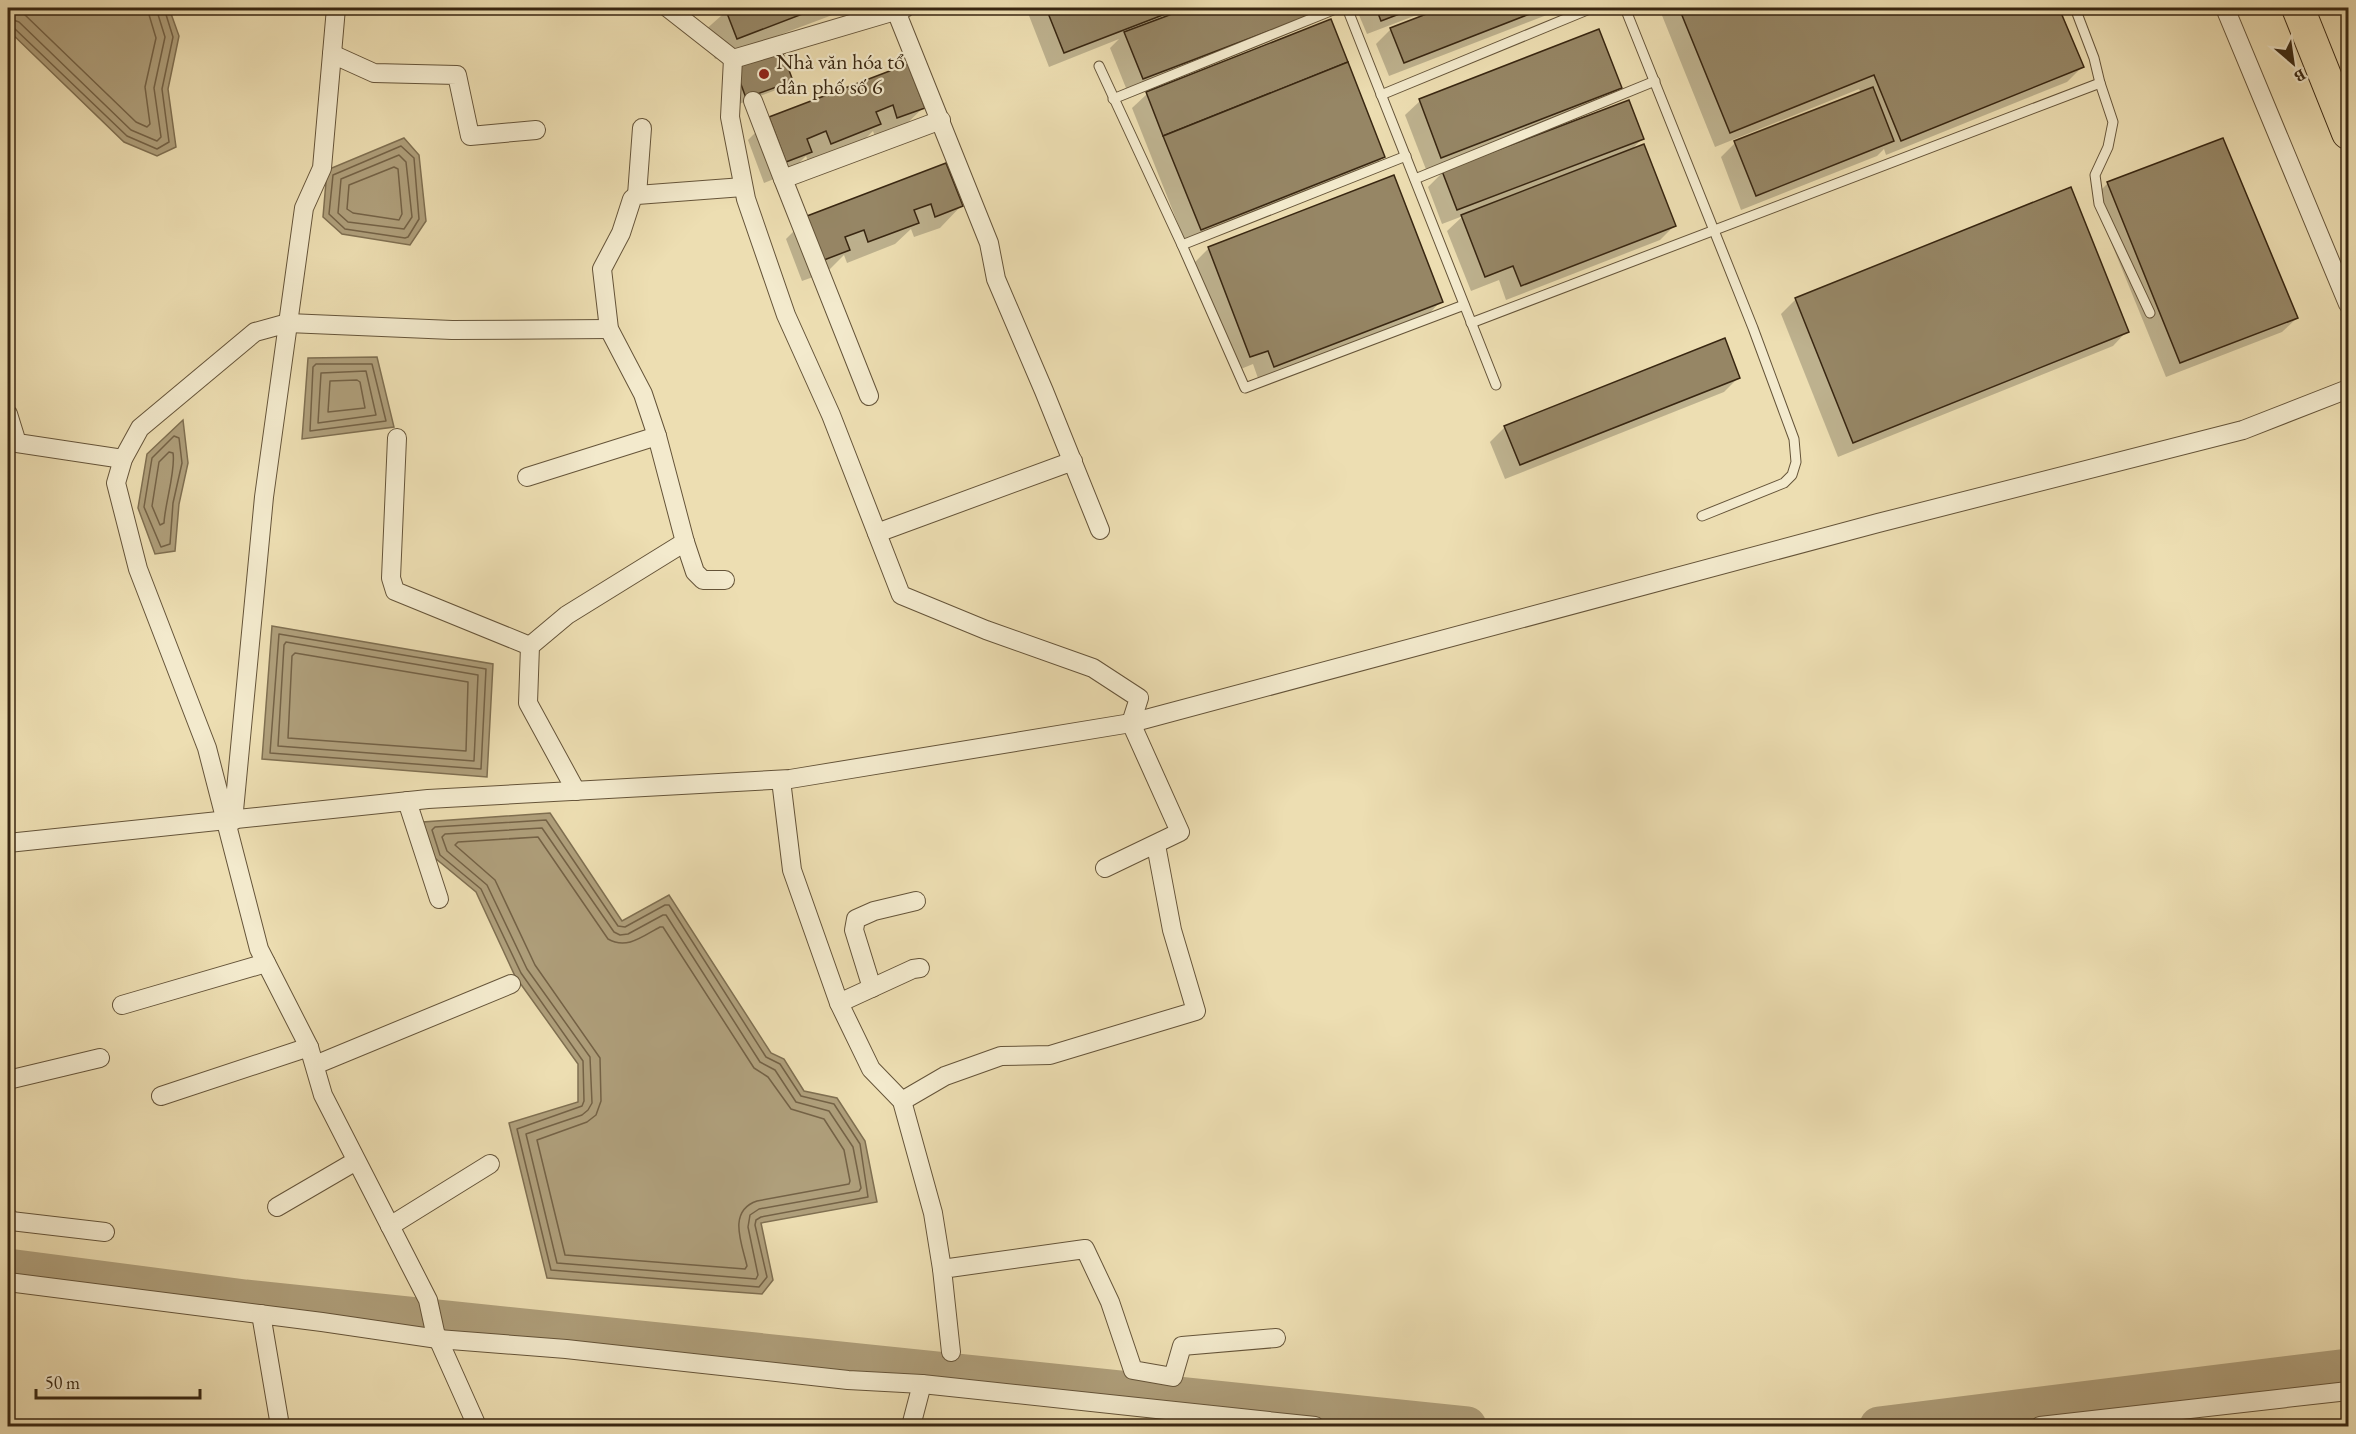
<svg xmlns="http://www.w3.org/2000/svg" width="2356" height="1434" font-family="'EB Garamond',serif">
  <rect width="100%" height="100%" fill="#eddeb2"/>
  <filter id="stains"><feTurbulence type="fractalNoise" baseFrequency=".00333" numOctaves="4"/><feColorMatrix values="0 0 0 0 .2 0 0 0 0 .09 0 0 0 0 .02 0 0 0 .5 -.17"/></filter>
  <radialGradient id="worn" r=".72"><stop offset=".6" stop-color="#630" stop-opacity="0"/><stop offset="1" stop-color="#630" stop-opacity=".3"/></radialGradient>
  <!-- water -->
  <g fill="#af9f7b" stroke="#7f6f51" stroke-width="1.5">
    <polygon points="8,8 169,8 179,36 168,89 176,147 157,156 124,142 8,30"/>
    <polygon points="404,138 419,155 426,221 410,245 342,234 323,217 327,170"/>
    <polygon points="377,357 394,427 302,439 308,358"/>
    <polygon points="183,420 188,463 179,504 175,551 155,554 138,508 147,454"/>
    <polygon points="272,626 493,664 487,777 262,759"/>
    <polygon points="550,813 622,921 669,895 771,1053 784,1059 804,1091 837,1098 865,1141 877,1202 761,1223 773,1280 762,1294 547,1278 509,1123 578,1102 578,1064 515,976 476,892 435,858 423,822"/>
  </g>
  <!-- shadow -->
  <g fill="#0003">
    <polygon points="730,8 851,8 715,59 704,31"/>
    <polygon points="1026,8 1326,8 1128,93 1110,48 1119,39 1049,67"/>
    <polygon points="1356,8 1435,8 1367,34"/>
    <polygon points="1446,8 1565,8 1389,76 1376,44 1391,29"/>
    <polygon points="1659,8 2058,8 2082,67 2067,82 1886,155 1884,149 1877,156 1741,210 1721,157 1735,143 1861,93 1859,89 1715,147"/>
    <polygon points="908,66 923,108 901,129 876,139 873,131 858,146 809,164 806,156 789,173 764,183 748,140 770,118"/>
    <polygon points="729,76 791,80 784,87 739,104"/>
    <polygon points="1620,87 1606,102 1427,172 1405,115 1420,101"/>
    <polygon points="1147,94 1384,156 1369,171 1186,244 1132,108"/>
    <polygon points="1642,139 1629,152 1674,226 1660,240 1506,300 1499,280 1471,291 1447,231 1463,216 1442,224 1428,187 1443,172"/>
    <polygon points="946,165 961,206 940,228 914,237 911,229 895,244 847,263 844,255 827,272 802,281 786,239 808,217"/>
    <polygon points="2108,183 2297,318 2282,332 2166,377 2093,198"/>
    <polygon points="1209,248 1441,301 1427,316 1259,381 1253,364 1236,371 1194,263"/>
    <polygon points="1796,299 2127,331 2113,346 1838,457 1781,314"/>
    <polygon points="1739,377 1724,392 1505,479 1490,442 1505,427"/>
  </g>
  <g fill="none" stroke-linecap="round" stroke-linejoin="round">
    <!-- shore -->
    <g stroke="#746246" stroke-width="1.5">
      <polyline points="8,9 24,14 136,122 147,127 150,124 145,87 156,38 147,8"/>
      <polyline points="8,18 19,22 131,130 157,141 161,137 154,88 165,37 156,8"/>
      <polyline points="8,26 14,28 127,136 157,149 169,142 162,89 173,37 164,8"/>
      <polygon points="401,146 414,158 419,219 408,237 405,238 345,229 329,214 333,175"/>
      <polygon points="399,155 406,162 412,217 404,229 348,222 338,213 341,179"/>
      <polygon points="394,167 398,169 402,214 399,220 353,213 347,209 349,185"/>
      <polygon points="316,364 372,364 386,421 310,431 313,367"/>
      <polygon points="366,371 376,415 318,423 321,373"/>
      <polygon points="357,380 360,382 365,408 328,412 330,381"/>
      <polygon points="174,436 179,438 182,463 173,503 170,544 161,547 144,507 152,458"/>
      <path d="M169,452L173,453C176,470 165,503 164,523L160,525L152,506L159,462Z"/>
      <polygon points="279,634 486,669 481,769 270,753"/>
      <polygon points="286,642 478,675 474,761 278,746 284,645"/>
      <polygon points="295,653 468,682 466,751 288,738 292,656"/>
      <polygon points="546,820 618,926 625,927 665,905 669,905 766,1057 780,1064 801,1096 834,1104 860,1144 868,1197 761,1217 756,1220 755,1225 767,1277 759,1287 551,1270 517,1129 582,1106 584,1101 583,1061 521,973 481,889 440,855 432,830 435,827"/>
      <polygon points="542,828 614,932 620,935 628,934 663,915 666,915 760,1062 775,1070 796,1102 829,1111 853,1147 861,1188 859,1191 759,1209 750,1215 748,1227 758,1275 756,1279 557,1263 526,1134 582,1115 588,1110 592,1103 590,1057 527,969 487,885 447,851 442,837 445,834"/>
      <path d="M538,837L608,939C627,950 643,936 660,927H663L754,1068L768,1077L791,1109L824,1119L844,1150L850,1181L849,1184L757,1201C727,1211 742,1244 747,1266L745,1269L565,1255L537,1140L587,1122L596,1115L601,1101L600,1058L535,965L495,880L455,845L458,842Z"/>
    </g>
    <!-- river -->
    <g stroke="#af9f7b" stroke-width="39">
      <polyline points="8,1268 245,1299 1467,1426"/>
      <polyline points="1879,1426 2348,1368"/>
    </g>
  </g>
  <!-- building -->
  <g fill="#968665" stroke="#382611" stroke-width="1.5">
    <polygon points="725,8 818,8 737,39"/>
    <polygon points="1046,8 1181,8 1064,53"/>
    <polygon points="1188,8 1327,8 1327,9 1143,79 1124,32"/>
    <polygon points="1376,8 1415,8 1381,21"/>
    <polygon points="1442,8 1545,8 1404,63 1390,28"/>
    <polygon points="1679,8 2059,8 2084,67 1901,141 1874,75 1730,133"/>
    <polygon points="1331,19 1348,62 1163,136 1146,92"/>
    <polygon points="1599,29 1622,88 1441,158 1419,99"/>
    <polygon points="782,51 793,81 746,98 735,68"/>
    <polygon points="1348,62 1385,157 1201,230 1163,136"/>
    <polygon points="908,64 925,108 897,118 893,105 876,112 881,124 831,144 826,131 807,139 812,152 786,162 769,117"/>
    <polygon points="1873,87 1894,141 1756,196 1734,141"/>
    <polygon points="1629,100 1644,139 1457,210 1442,171"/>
    <polygon points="2223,138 2298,318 2180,363 2107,182"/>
    <polygon points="1644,144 1676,226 1521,286 1513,266 1485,277 1461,215"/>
    <polygon points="946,163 963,206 935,217 931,204 914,210 919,223 868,242 864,230 845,237 850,250 824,260 807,216"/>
    <polygon points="1394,175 1443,302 1274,367 1268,351 1250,357 1208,247"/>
    <polygon points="2071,187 2129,332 1853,443 1795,298"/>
    <polygon points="1725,338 1740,378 1520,465 1504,426"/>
  </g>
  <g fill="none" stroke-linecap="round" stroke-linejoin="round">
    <defs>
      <g id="service">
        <polyline points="1347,8 1496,385"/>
        <polyline points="1625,8 1753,328 1794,439 1796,462 1792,475 1784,483 1702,516"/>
        <polyline points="2075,8 2094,58 2100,83 2113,122 2108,147 2095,175 2099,204 2150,313"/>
        <polyline points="1099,66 1182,245 1245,388 1464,305"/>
        <polyline points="1381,95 1592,8"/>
        <polyline points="1113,99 1338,8"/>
        <polyline points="1415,179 1655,81"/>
        <polyline points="1182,245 1406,156"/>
        <polyline points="1471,323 2100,83"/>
      </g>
      <g id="minor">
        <polyline points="668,8 733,59"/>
        <polyline points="2225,8 2348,304"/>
        <polyline points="896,11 989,243 996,279 1044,391 1100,530"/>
        <polyline points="332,54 374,73 457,75 470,136 536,130"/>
        <polyline points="733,59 730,117 746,199 786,315 831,415 901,595 986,630 1093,668 1139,698 1131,723 1180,832 1105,868"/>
        <polyline points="733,59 905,8"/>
        <polyline points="753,101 783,179"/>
        <polyline points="637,195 642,128"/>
        <polyline points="869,396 783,179 941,120"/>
        <polyline points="8,414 17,443 123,459"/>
        <polyline points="397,438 391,578 395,591 530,646"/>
        <polyline points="527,477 657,436"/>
        <polyline points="877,533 1073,461"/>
        <polyline points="725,580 703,580 695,572 685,542 657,436 643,394 609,329 602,269 621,233 632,199 637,195 743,187"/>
        <polyline points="781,780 792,870 839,1003 871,1069 902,1101 933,1213 942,1269"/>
        <polyline points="576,791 528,703 530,646 567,615 685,542"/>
        <polyline points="407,801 439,899"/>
        <polyline points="233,821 264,497 304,208 322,168 336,8"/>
        <polyline points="8,843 428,799 790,779 1131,723 1878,523 2243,430 2348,389"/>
        <polyline points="872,988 854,930 856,919 874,911 916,901"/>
        <polyline points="839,1003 913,969 920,968"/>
        <polyline points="122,1005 266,963"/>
        <polyline points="315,1065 511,984"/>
        <polyline points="8,1080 100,1058"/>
        <polyline points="161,1096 309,1047"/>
        <polyline points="902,1101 945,1076 1001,1056 1050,1055 1196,1011 1172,930 1156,845"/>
        <polyline points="277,1207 356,1161"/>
        <polyline points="8,1217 11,1221 105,1232"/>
        <polyline points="390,1226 490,1164"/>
        <polyline points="8,1282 322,1322 438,1339 566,1349 848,1380 922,1384 1315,1426"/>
        <polyline points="261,1314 280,1426"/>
        <polyline points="951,1352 942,1269 1085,1249 1110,1302 1133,1370 1173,1377 1182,1346 1276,1338"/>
        <polyline points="477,1426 435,1332 428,1300 323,1095 309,1047 259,949 207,748 138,569 116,483 123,459 140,428 255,332 288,323 452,330 609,329"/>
        <polyline points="911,1426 922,1384"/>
        <polyline points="2040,1426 2348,1391"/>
      </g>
      <polyline id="trunk" points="2298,8 2348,133"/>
    </defs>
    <!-- service casing -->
    <use href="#service" stroke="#655439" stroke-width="11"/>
    <!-- minor casing -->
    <use href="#minor" stroke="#655439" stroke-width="20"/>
    <!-- trunk casing -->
    <use href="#trunk" stroke="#382611" stroke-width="34"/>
    <!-- service -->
    <use href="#service" stroke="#f3eacd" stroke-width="9"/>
    <!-- minor -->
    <use href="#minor" stroke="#f3eacd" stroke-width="18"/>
    <!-- trunk -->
    <use href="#trunk" stroke="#eddeb2" stroke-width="32"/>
  </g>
  <!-- markers -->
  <circle fill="#8f2418" stroke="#f3eacd" stroke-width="2" cx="764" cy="74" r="6"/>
  <g text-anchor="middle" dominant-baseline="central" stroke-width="4.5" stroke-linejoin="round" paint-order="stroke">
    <!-- poi labels -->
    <g font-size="22" fill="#382611" stroke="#f3eacd" text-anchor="start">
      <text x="776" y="61">Nhà văn hóa tổ<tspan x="776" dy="25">dân phố số 6</tspan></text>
    </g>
  </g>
  <!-- margin -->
  <rect width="2356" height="1434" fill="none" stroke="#eddeb2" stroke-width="30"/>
  <rect x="9" y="9" width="2338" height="1416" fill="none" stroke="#382611" stroke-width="3"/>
  <rect x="15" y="15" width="2326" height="1404" fill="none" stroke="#382611" stroke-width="1.5"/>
  <!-- north arrow -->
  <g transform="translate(2293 63) rotate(151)" stroke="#f3eacd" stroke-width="4.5" paint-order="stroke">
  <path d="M0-4.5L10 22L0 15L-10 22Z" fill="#382611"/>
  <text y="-9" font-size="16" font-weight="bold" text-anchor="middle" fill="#382611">B</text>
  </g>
  <!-- scale -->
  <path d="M36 1389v9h164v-9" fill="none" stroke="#382611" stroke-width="3"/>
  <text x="45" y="1389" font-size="18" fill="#382611" stroke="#f3eacd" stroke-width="4.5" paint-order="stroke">50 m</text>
  <rect width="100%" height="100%" filter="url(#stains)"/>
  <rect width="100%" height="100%" fill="url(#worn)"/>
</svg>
